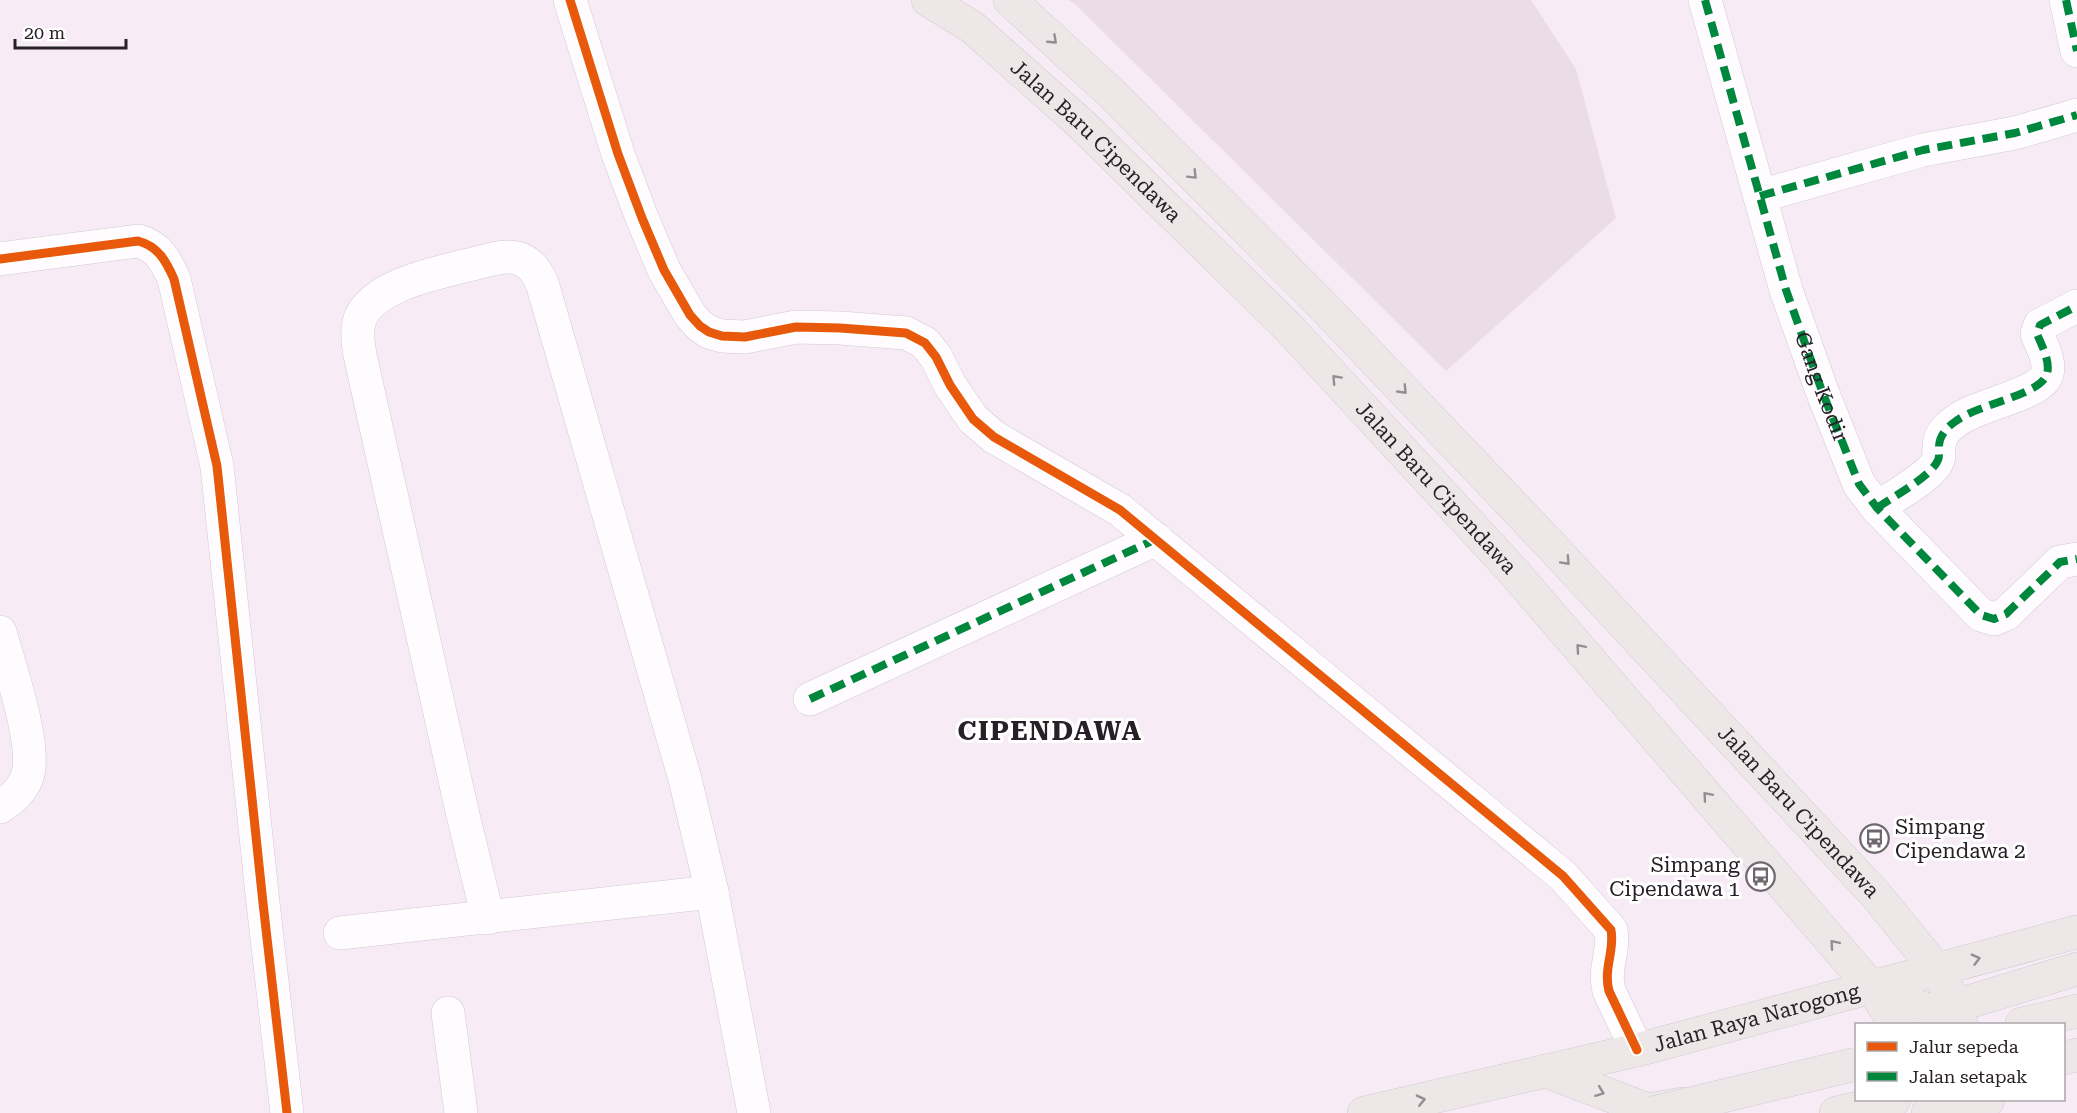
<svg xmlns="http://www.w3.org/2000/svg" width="2077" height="1113" font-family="'Roboto Serif',serif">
  <rect width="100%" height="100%" fill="#f7ecf6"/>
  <!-- commercial -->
  <polygon fill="#ebdcea" points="1068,0 1531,0 1576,69 1616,218 1446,371 1075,4"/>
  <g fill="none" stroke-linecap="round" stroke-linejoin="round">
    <defs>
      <g id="minor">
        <path d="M570,0L618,154L642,218L664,270L690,315L700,326L709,332L722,336L745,337L796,327L840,328L906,333L925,343L936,357L950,385L973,419L994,437L1120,510L1563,876L1611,930C1615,951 1603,968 1609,991L1637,1050"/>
        <path id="s1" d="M1705,0L1786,290L1822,391L1859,484L1877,508L1981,615L1994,619L2006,614L2060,562L2077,559"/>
        <polyline points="2066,0 2077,51"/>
        <polyline points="1760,196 1923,150 2015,133 2077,115"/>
        <path d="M0,259L138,241C158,246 166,261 174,279L217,466L263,903L287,1113"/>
        <path d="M1877,508C1892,497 1931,477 1938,460C1940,457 1938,451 1939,447C1939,436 1947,427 1956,421C1977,405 2033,396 2045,378C2053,366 2042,346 2037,334L2040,325L2077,306"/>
        <path d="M0,632C9,665 38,748 27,777C22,791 12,799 0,807"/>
        <polyline points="810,699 1156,539"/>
        <path d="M488,918L462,811L360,355C358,344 356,330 360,319C373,285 437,273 468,265C484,262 502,254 517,258C531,262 536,271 542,283L685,779L712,892L754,1113"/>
        <polyline points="340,933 712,892"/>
        <polyline points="448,1013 461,1113"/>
      </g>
      <g id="major">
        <path id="s2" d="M928,0L972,27L1079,122L1287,326L1512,570L1872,988L1896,1024"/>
        <path id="s3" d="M1010,0L1111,93L1323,306L1543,537L1876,895L1937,970L1955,1004L1961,1024"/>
        <polyline points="1872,988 1927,1010 1945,1009 2077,969"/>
        <polyline points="2022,1024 2077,1011"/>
        <polyline points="2064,1058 2077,1055"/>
        <polyline points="1546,1071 1648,1110 1683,1104"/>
        <path id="s4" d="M1364,1113L1637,1050L2077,932"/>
        <polyline points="1836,1113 1894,1100"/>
        <polyline points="1928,1113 1988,1100"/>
      </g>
    </defs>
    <!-- minor casing -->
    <use href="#minor" stroke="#d2c9d1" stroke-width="34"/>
    <!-- major casing -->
    <use href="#major" stroke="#d1cbd1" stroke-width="34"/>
    <!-- minor -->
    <use href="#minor" stroke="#fefcfe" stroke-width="33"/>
    <!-- major -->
    <use href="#major" stroke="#eee7e8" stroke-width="33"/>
    <defs>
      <polyline id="major-bridge" points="1653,1113 1856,1064"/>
    </defs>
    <!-- major-bridge casing -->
    <use href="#major-bridge" stroke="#d1cbd1" stroke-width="34" stroke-linecap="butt"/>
    <!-- major-bridge -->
    <use href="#major-bridge" stroke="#eee7e8" stroke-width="33"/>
    <!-- quiet -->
    <g stroke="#00873e" stroke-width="8" stroke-dasharray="15 8" stroke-linecap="butt">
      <polyline points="1705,0 1786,290 1822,391 1859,484 1877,508 1981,615 1994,619 2006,614 2060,562 2077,559"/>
      <polyline points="2066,0 2077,51"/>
      <polyline points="1760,196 1923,150 2015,133 2077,115"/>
      <path d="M1877,508C1892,497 1931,477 1938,460C1940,457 1938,451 1939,447C1939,436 1947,427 1956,421C1977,405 2033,396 2045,378C2053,366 2042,346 2037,334L2040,325L2077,306"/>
      <polyline points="810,699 1156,539"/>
    </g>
    <defs>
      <g id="cycleway">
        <path d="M570,0L618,154L642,218L664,270L690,315L700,326L709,332L722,336L745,337L796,327L840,328L906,333L925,343L936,357L950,385L973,419L994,437L1120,510L1563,876L1611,930C1615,951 1603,968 1609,991L1637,1050"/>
        <path d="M0,259L138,241C158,246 166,261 174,279L217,466L263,903L287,1113"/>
      </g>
    </defs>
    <!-- cycleway casing -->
    <use href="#cycleway" stroke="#fff" stroke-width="13"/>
    <!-- cycleway -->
    <use href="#cycleway" stroke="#e8590c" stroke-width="9"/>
  </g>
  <!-- one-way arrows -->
  <defs><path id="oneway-chevron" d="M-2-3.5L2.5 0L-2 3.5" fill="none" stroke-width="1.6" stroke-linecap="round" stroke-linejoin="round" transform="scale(1.5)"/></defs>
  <g stroke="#958d91">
    <use href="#oneway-chevron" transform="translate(1053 40) rotate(43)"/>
    <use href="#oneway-chevron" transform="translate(1193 175) rotate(45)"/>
    <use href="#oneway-chevron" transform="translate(1336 379) rotate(-133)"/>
    <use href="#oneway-chevron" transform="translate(1403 390) rotate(46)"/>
    <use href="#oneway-chevron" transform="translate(1566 561) rotate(47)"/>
    <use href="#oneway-chevron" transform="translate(1580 648) rotate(-131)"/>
    <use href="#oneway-chevron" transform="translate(1707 796) rotate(-131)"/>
    <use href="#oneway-chevron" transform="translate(1834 944) rotate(-131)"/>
    <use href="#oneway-chevron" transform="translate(1976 959) rotate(-15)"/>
    <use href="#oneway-chevron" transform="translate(1600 1092) rotate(21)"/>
    <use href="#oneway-chevron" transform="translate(1421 1100) rotate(-13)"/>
  </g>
  <!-- icons -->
  <defs>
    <symbol id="bus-ring" viewBox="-11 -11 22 22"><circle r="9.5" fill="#fff" stroke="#70676f" stroke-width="1.5"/><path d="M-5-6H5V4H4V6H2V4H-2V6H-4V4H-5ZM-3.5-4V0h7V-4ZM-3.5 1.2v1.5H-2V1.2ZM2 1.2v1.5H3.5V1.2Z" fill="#70676f"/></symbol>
  </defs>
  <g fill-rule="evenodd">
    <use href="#bus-ring" x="1858" y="822" width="33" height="33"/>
    <use href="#bus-ring" x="1744" y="860" width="33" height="33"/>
  </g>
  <g text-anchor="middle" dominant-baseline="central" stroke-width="6" stroke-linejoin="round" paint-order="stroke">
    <!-- street labels -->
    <g font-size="21" fill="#282027" stroke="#fff">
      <text stroke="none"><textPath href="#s2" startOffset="220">Jalan Baru Cipendawa</textPath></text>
      <text stroke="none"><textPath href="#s1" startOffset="404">Gang Kodir</textPath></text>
      <text stroke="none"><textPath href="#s2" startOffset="706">Jalan Baru Cipendawa</textPath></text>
      <text stroke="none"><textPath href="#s3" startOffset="1132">Jalan Baru Cipendawa</textPath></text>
      <text stroke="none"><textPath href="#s4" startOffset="404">Jalan Raya Narogong</textPath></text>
    </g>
    <!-- poi labels -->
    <g font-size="21" fill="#282027" stroke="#fff" text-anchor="start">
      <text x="1895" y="827">Simpang<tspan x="1895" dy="24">Cipendawa 2</tspan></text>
      <text x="1740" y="865" text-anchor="end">Simpang<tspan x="1740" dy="24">Cipendawa 1</tspan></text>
    </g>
    <!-- district labels -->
    <g font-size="27" font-weight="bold" letter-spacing="1.5" fill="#282027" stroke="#fff">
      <text x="1050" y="731">CIPENDAWA</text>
    </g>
  </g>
  <!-- legend -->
  <rect x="1855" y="1023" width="210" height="78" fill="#ffffff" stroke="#a9a6a9" stroke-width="1.5"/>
  <rect x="1867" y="1042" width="30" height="9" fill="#e8590c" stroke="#a9a6a9" stroke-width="1.5"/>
  <text x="1909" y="1053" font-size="18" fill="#282027">Jalur sepeda</text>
  <rect x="1867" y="1072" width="30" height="9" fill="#00873e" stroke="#a9a6a9" stroke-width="1.5"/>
  <text x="1909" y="1083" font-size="18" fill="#282027">Jalan setapak</text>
  <!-- scale -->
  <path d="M15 39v9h111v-9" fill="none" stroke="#282027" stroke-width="3"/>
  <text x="24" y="39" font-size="18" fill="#282027" stroke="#ffffff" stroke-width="4.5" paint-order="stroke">20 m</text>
</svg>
